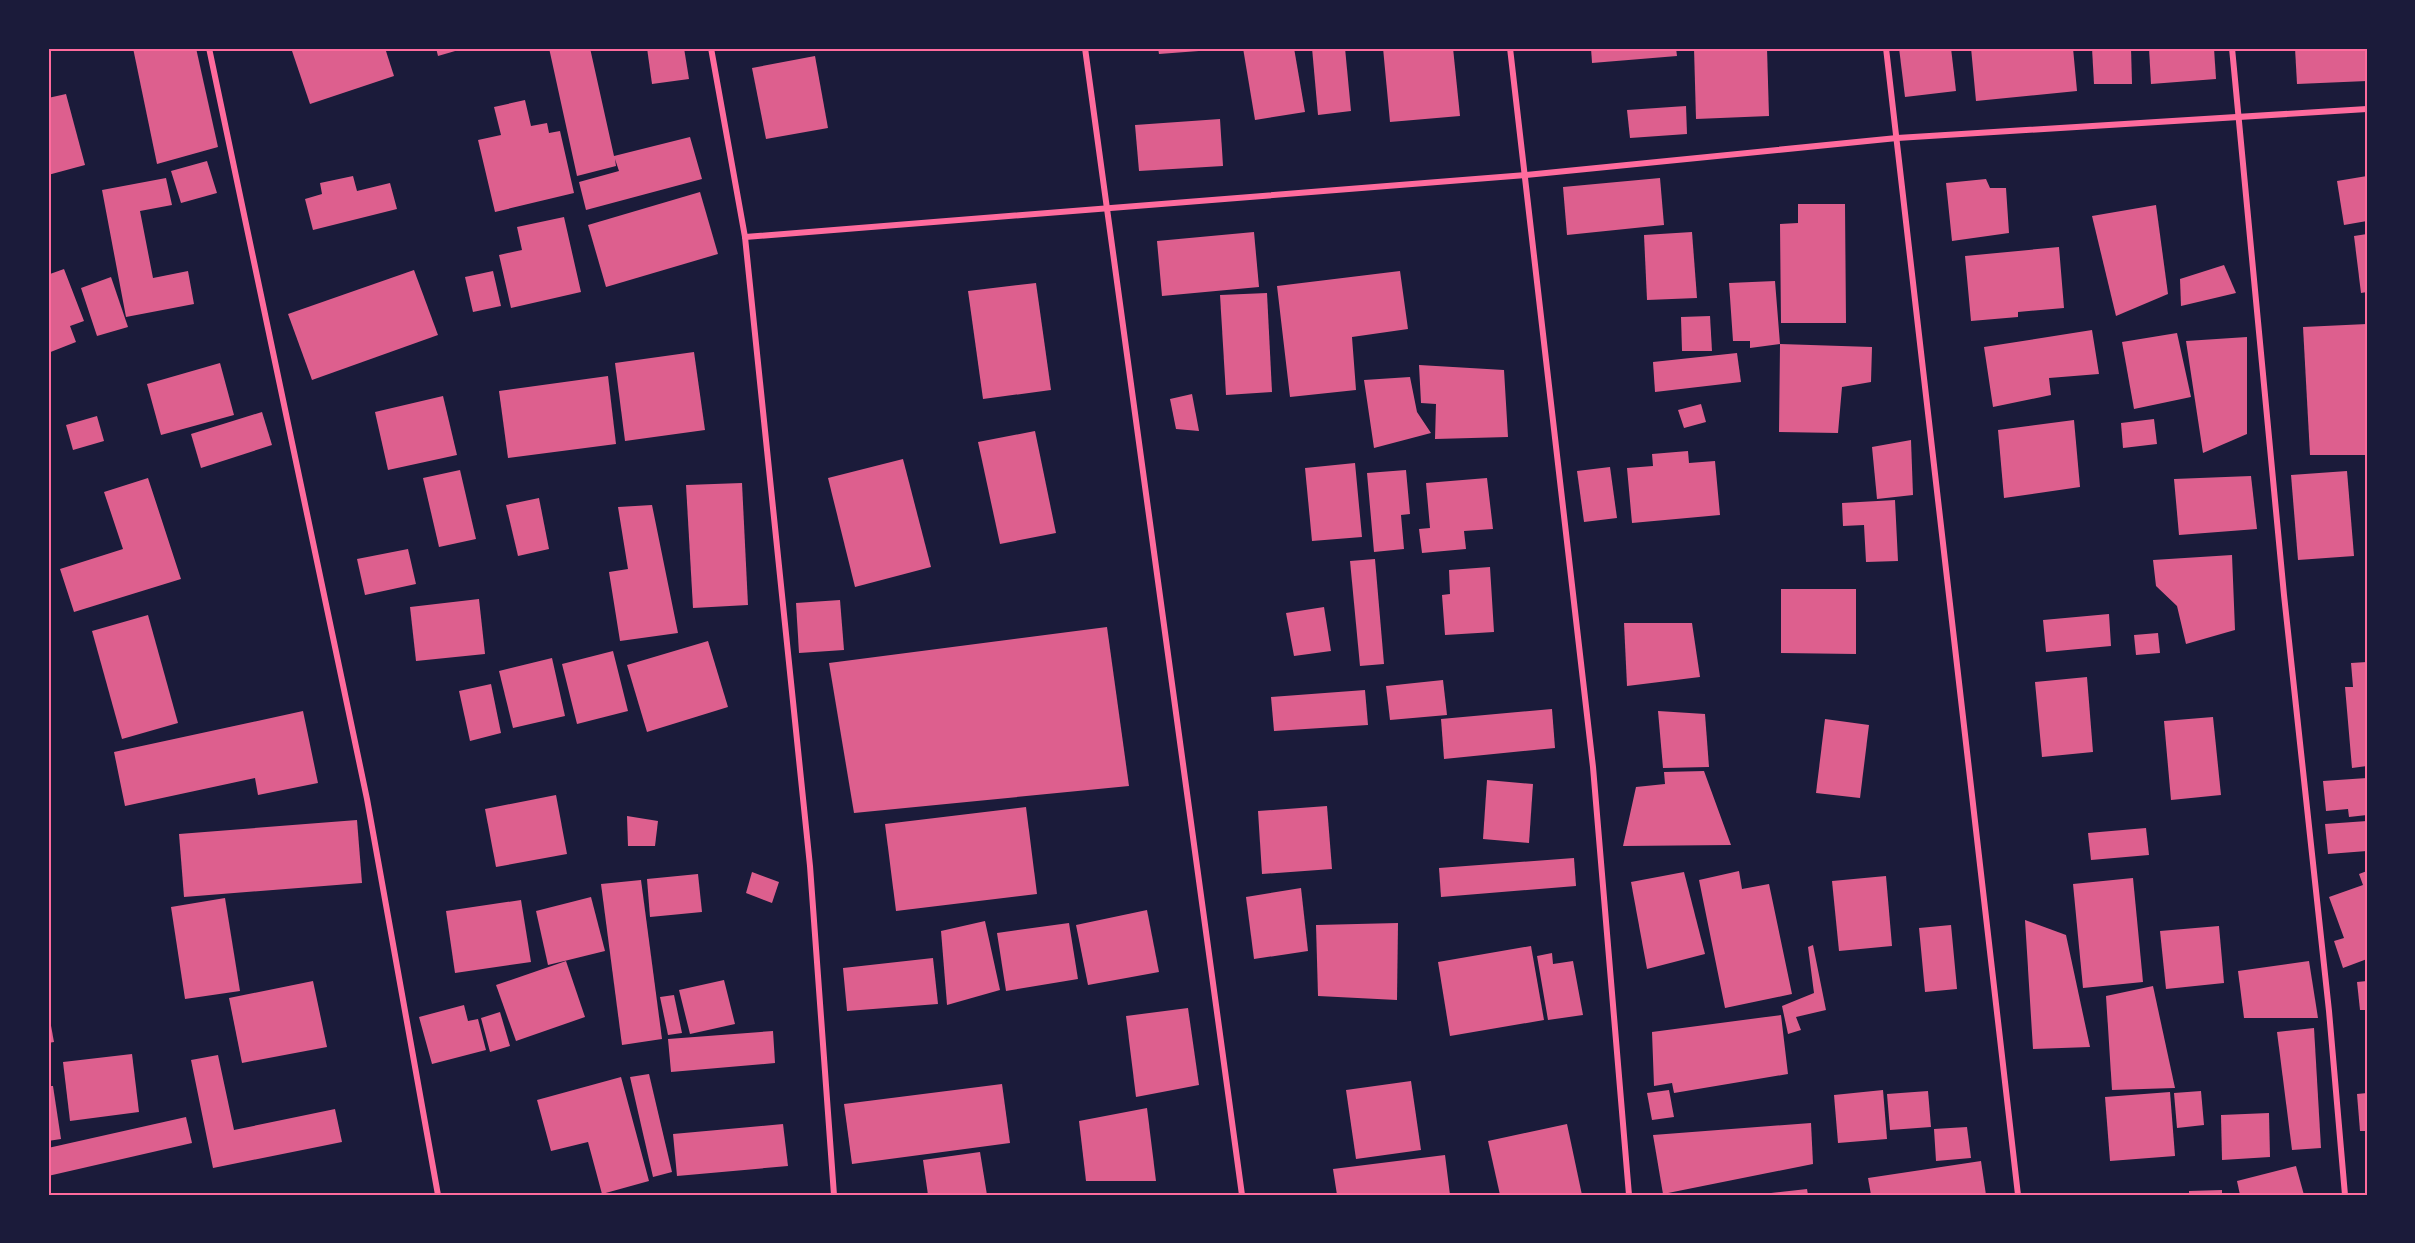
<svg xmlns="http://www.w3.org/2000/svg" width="2415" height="1243" font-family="Ubuntu,sans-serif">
  <rect width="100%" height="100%" fill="#1b1b3a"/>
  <!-- building -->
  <g fill="#dd5f8e">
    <polygon points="133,48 196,48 218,147 157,164"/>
    <polygon points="291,48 385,48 394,76 310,104"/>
    <polygon points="436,48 462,48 462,49 438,56"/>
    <polygon points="549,48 590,48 614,156 690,137 702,179 586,210 579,182 619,171 615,159 616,166 577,176"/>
    <polygon points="647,48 684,48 689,79 652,84"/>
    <polygon points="1158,48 1212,48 1212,50 1159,54"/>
    <polygon points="1243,48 1294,48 1305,112 1255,120"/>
    <polygon points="1312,48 1345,48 1351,111 1318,115"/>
    <polygon points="1383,48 1453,48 1460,116 1390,122"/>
    <polygon points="1591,48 1676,48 1677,56 1592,63"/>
    <polygon points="1694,48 1767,48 1769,116 1696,119"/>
    <polygon points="1899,48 1951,48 1956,91 1905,97"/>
    <polygon points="1971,48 2073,48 2077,91 1976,101"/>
    <polygon points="2092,48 2131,48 2132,84 2094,84"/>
    <polygon points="2149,48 2214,48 2216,79 2151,84"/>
    <polygon points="2295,48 2367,48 2367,81 2297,84"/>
    <polygon points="815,56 828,128 766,139 752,68"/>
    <polygon points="66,94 85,165 48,175 48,98"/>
    <polygon points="525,100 531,126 547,123 549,133 560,131 574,193 495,212 478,140 501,135 494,107"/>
    <polygon points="1686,106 1687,134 1630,138 1627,110"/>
    <polygon points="1220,119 1223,166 1139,171 1135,125"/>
    <polygon points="207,161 217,193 181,203 171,171"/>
    <polygon points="353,176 357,191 390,183 397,209 313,230 305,199 322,194 320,183"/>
    <polygon points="2367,176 2367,221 2344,225 2337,181"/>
    <polygon points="166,178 172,205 140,211 153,278 188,271 194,304 126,317 102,190"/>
    <polygon points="1660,178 1664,225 1567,235 1563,187"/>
    <polygon points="1986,179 1990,188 2006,188 2009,233 1952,241 1946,183"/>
    <polygon points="700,192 718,254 606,287 588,225"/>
    <polygon points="1798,204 1845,204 1846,323 1781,323 1780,224 1798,223"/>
    <polygon points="2156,205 2168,294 2116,316 2092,216"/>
    <polygon points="564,217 581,292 511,308 499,255 522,250 517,227"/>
    <polygon points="1254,232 1259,287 1162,296 1157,241"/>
    <polygon points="1692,232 1697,298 1647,300 1644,235"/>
    <polygon points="2367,234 2367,292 2361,293 2354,236"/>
    <polygon points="2059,247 2064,308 2018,312 2018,317 1971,321 1965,256"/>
    <polygon points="2224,265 2236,293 2181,306 2180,279"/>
    <polygon points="48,269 50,274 64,269 84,321 70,326 76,342 48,353"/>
    <polygon points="414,270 438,335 312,380 288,314"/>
    <polygon points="493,271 501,306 473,312 465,277"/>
    <polygon points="1400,271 1408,329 1352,337 1356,390 1290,397 1277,286"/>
    <polygon points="111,277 128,327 97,336 81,288"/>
    <polygon points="1775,281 1780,344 1872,347 1871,382 1842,387 1838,433 1779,432 1780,344 1750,348 1750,341 1733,341 1729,283"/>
    <polygon points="1036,283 1051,390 983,399 968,291"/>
    <polygon points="1267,293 1272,392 1226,395 1220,295"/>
    <polygon points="1710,316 1712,351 1682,351 1681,317"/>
    <polygon points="2367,324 2367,455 2310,455 2303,327"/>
    <polygon points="2092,330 2099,374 2049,378 2051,395 1993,407 1984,347"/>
    <polygon points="2177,333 2191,397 2134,409 2122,342"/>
    <polygon points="2247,337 2247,434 2203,453 2186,341"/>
    <polygon points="694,352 705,430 625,441 615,363"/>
    <polygon points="1737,353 1741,382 1655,392 1653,362"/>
    <polygon points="220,363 234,415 161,435 147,384"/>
    <polygon points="1419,365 1504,370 1508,437 1435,439 1436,404 1421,403"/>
    <polygon points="608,376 616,444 508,458 499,391"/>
    <polygon points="1410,377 1417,412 1431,433 1374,448 1364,380"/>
    <polygon points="1192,394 1199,431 1176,429 1170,399"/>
    <polygon points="443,396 457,455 388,470 375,412"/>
    <polygon points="1701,404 1706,422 1684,428 1678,410"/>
    <polygon points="262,412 272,445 201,468 191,434"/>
    <polygon points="97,416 104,441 73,450 66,425"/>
    <polygon points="2154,419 2157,444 2123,448 2121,423"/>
    <polygon points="2074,420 2080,487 2004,498 1998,430"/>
    <polygon points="1035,431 1056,533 1000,544 978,442"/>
    <polygon points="1911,440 1913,495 1877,499 1872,447"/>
    <polygon points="1688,451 1689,463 1715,461 1720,515 1632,523 1627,468 1653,466 1652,454"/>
    <polygon points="903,459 931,567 855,587 828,478"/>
    <polygon points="1355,463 1362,537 1312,541 1305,468"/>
    <polygon points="1610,467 1617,518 1584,522 1577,471"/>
    <polygon points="460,470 476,539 439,547 423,478"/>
    <polygon points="1406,470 1410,514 1401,515 1404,549 1374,552 1367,473"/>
    <polygon points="2347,471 2354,556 2298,560 2291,475"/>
    <polygon points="2251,476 2257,529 2179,535 2174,479"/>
    <polygon points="148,478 181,579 74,612 60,569 123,549 104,492"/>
    <polygon points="1487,478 1493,529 1464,531 1466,549 1422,553 1419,529 1430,528 1426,483"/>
    <polygon points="742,483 748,605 693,608 686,485"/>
    <polygon points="539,498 549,549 518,556 506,505"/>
    <polygon points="1895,500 1898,561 1866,562 1864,525 1843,526 1842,503"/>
    <polygon points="652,505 678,633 620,641 609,572 628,569 618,507"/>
    <polygon points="408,549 416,584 365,595 357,559"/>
    <polygon points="2232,555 2235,630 2186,644 2177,606 2156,586 2153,560"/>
    <polygon points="1375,559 1384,664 1360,666 1350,561"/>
    <polygon points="1490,567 1494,632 1445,635 1442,595 1450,594 1449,570"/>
    <polygon points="1781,589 1856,589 1856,654 1781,653"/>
    <polygon points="479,599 485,654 416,661 410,607"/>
    <polygon points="840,600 844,650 799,653 796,603"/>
    <polygon points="1324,607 1331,651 1294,656 1286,613"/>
    <polygon points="2109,614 2111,646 2046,652 2043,620"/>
    <polygon points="148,615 178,723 122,739 92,631"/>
    <polygon points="1624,623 1692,623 1700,677 1627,686"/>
    <polygon points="1107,627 1129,786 854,813 829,663"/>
    <polygon points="2158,633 2160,653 2136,655 2134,635"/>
    <polygon points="708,641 728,707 647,732 627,665"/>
    <polygon points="613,651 628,711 577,724 562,664"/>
    <polygon points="552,658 565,716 513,728 499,671"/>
    <polygon points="2367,662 2367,766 2352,768 2345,687 2353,687 2351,663"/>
    <polygon points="2087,677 2093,752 2042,757 2035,682"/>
    <polygon points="1443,680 1447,715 1390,720 1386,686"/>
    <polygon points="491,684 501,733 470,741 459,691"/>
    <polygon points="1365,690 1368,725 1274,731 1271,697"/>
    <polygon points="1552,709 1555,748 1444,759 1441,719"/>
    <polygon points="303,711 318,783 258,795 255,778 125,806 114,752"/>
    <polygon points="1658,711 1705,714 1709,767 1663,768"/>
    <polygon points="2213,717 2221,795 2171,800 2164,721"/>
    <polygon points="1825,719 1869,725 1860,798 1816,793"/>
    <polygon points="1704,771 1731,845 1623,846 1636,787 1665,784 1664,772"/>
    <polygon points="2367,778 2367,815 2349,817 2348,809 2326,811 2323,781"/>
    <polygon points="1487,780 1533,784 1529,843 1483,839"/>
    <polygon points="556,795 567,854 496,867 485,809"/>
    <polygon points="1327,806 1332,869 1262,874 1258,811"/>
    <polygon points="1026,807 1037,894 896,911 885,824"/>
    <polygon points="627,816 658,821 655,846 628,846"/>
    <polygon points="357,820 362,883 184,897 179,834"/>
    <polygon points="2367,821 2367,851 2328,854 2325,824"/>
    <polygon points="2146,828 2149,855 2091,860 2088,833"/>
    <polygon points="1574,858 1576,886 1441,897 1439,868"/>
    <polygon points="1739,871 1742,889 1769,884 1792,994 1725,1008 1699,880"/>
    <polygon points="2367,871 2367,959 2343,968 2334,941 2344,938 2329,897 2363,885 2359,874"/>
    <polygon points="752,872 779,882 772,903 746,893"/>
    <polygon points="1684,872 1705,954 1647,969 1631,882"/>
    <polygon points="698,874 702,912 650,917 647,879"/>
    <polygon points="1886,876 1892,946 1839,951 1832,881"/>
    <polygon points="2133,878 2143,982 2083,988 2073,884"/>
    <polygon points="641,880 662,1039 622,1045 601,884"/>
    <polygon points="1301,888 1308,951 1254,959 1246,897"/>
    <polygon points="591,897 605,951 548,965 536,911"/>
    <polygon points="225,898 240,991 185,999 171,907"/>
    <polygon points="521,900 531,962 455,973 446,911"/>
    <polygon points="1147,910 1159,972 1088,985 1076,925"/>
    <polygon points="2025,920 2066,935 2090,1047 2033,1049"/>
    <polygon points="985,921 1000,990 947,1005 941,931"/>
    <polygon points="1069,923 1078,979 1006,991 997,933"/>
    <polygon points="1398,923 1397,1000 1318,996 1316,925"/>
    <polygon points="1951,925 1957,989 1925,992 1919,928"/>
    <polygon points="2219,926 2224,983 2166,989 2160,931"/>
    <polygon points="1813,945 1826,1010 1796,1017 1801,1030 1788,1034 1782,1006 1814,993 1808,947"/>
    <polygon points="1531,946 1544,1020 1450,1036 1438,962"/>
    <polygon points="1552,953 1553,964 1573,961 1583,1015 1548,1020 1537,956"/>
    <polygon points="933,958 938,1004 847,1011 843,968"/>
    <polygon points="566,961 585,1017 516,1041 496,985"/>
    <polygon points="2309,961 2318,1018 2244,1018 2238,971"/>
    <polygon points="724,980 735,1024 690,1034 679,990"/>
    <polygon points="313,981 327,1047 242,1063 229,998"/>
    <polygon points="2367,981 2367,1010 2360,1010 2357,982"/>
    <polygon points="2153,986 2175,1088 2112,1090 2106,996"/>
    <polygon points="674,995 682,1033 668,1035 660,997"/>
    <polygon points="464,1005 468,1021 478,1019 486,1050 432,1064 419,1017"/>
    <polygon points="1188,1008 1199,1085 1136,1097 1126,1016"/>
    <polygon points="48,1009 54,1042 48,1043"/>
    <polygon points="500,1012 510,1046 490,1052 481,1018"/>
    <polygon points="1781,1015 1788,1074 1674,1093 1672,1083 1654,1086 1652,1032"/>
    <polygon points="2314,1028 2321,1148 2292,1150 2277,1032"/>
    <polygon points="773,1031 775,1063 671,1072 668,1039"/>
    <polygon points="132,1054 139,1112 70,1121 63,1062"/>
    <polygon points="218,1055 234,1130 335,1109 342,1142 213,1168 191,1060"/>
    <polygon points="649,1074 672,1172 653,1177 630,1077"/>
    <polygon points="621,1077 649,1181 602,1194 588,1142 551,1151 537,1100"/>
    <polygon points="1411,1081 1421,1150 1356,1159 1346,1090"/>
    <polygon points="1002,1084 1010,1143 852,1164 844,1104"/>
    <polygon points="48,1086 53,1086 61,1139 48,1141"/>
    <polygon points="1669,1090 1674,1117 1652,1120 1647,1093"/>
    <polygon points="1883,1090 1887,1139 1838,1143 1834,1095"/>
    <polygon points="1928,1091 1931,1127 1890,1130 1887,1094"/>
    <polygon points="2201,1091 2204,1125 2177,1128 2174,1093"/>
    <polygon points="2170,1092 2175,1156 2110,1161 2105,1097"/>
    <polygon points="2367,1093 2367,1131 2360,1131 2357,1094"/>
    <polygon points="1147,1108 1156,1181 1086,1181 1079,1121"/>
    <polygon points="2269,1113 2270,1157 2222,1160 2221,1115"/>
    <polygon points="186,1117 192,1143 48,1176 48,1148"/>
    <polygon points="1811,1123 1813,1164 1663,1194 1653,1135"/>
    <polygon points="783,1124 788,1166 677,1176 673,1134"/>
    <polygon points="1567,1124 1582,1195 1500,1195 1488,1141"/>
    <polygon points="1967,1127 1971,1158 1936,1161 1934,1129"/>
    <polygon points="980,1152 987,1195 928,1195 923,1160"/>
    <polygon points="1445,1155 1450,1195 1337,1195 1333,1169"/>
    <polygon points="1981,1161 1986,1195 1871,1195 1868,1178"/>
    <polygon points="2296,1166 2304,1195 2240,1195 2237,1181"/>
    <polygon points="1807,1189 1808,1195 1771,1195 1771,1193"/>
    <polygon points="2222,1190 2222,1195 2189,1195 2189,1191"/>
  </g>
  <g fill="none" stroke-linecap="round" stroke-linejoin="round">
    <!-- minor -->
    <g stroke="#ff6b9d" stroke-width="6">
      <polyline points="209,48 367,799 438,1195"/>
      <polyline points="711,48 745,237 810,866 834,1195"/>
      <polyline points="1085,48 1242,1195"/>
      <polyline points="1510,48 1593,767 1629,1195"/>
      <polyline points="1886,48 2018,1195"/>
      <polyline points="2232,48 2284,595 2329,1011 2345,1195"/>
      <polyline points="745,237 1526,175 1897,138 2367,109"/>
    </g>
  </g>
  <!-- border -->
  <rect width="2415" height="1243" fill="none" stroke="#1b1b3a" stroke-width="99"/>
  <rect x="50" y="50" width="2316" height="1144" fill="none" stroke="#ff6b9d" stroke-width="2"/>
</svg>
